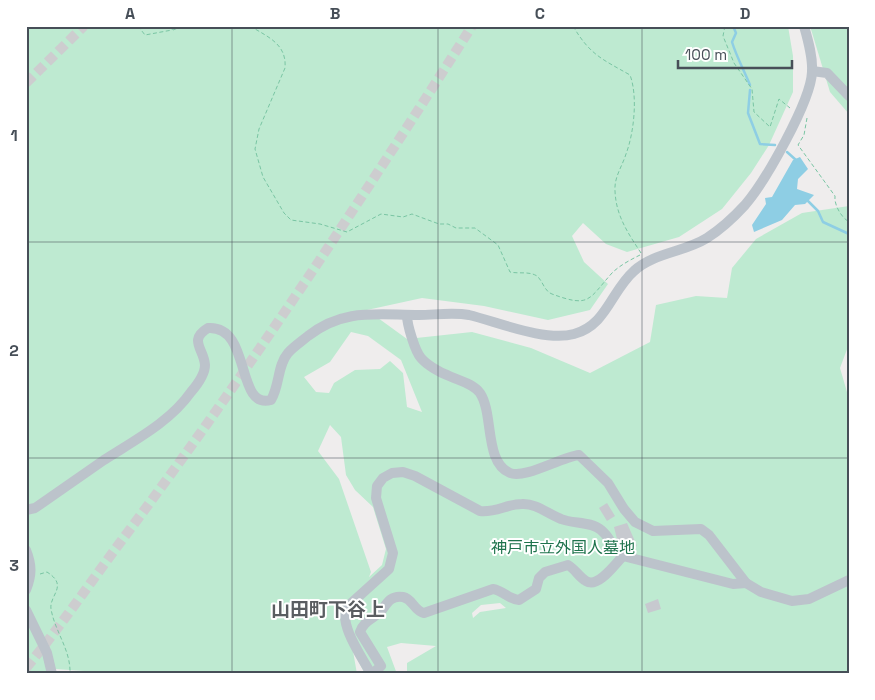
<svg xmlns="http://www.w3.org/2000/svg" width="875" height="700" font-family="'Space Grotesk','Noto Sans JP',sans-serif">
  <rect width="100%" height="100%" fill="#efeded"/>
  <!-- green -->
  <g fill="#beead1" fill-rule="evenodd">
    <path d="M26,26H788L793,56V92L769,145L751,173L722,209L679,237L627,252L606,244L583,223L572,236L584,262L608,284L590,310L548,320L484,306L422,298L367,310L407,339L472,332L531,348L590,373L650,342L656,305L696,296L727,298L732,268L756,239L802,213L849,206V344L840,368L849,399V674H407V663L436,646L401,643L387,647L397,674H365L353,651L357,674H85L84,671L55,669L53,674H26ZM351,332L368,336L401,360L422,412L407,407L403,373L390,361L380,369L355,370L334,383L329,393L316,392L304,377L330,362ZM330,425L341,437L346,475L355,490L373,507L386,549L382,565L369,577L371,572L339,479L318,451ZM500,603L506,608L480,612L473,618L472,613L481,605Z"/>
    <polygon points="810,26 849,26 849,114 830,92"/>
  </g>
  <!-- water -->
  <polygon fill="#8ecee4" points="800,157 808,169 798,179 797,189 814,195 805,204 795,205 782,220 754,232 752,225 766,204 765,198 772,197 793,160"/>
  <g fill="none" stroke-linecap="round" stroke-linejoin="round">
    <!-- stream -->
    <g stroke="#8ecee4" stroke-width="2.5">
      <path d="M733,26L736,33L732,42C737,58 744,70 750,85"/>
      <polyline points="750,90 748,113 760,144 775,145"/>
      <polyline points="787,152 796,160"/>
      <polyline points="807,200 818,211 823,222 849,234"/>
    </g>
  </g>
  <!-- building -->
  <g fill="#c7c9cf">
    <polygon points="607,503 615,516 607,521 599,508"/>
    <polygon points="627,523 637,546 626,550 624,544 621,545 617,539 614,527"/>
    <polygon points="658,599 661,609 648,613 645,604"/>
  </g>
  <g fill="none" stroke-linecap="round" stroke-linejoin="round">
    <!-- minor-tunnel -->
    <g stroke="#cdcdcf" stroke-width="10" stroke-dasharray="10 5" stroke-linecap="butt">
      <polyline points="26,83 84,26"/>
      <path d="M26,668C61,626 92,580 125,536C249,371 361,200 472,26"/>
    </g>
    <!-- path -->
    <g stroke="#79c5a3" stroke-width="1" stroke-dasharray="4 2.5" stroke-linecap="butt">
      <polyline points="138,26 145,35 172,30 174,26"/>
      <polyline points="194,26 199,28 200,26"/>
      <path d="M250,26C268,37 287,44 285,68L259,129L255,149L263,177L284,213L291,220L320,224L347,232L381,214L403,217L412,214L439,224H448L456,228H475L498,245L510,272C519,274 529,271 537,276C543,281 544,291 552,294C590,308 588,300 612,273C620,265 632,259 642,254"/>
      <path d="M573,26C590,55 602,59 630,75C638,96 634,133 626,154C622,167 614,177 615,191C616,216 628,233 641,253"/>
      <polyline points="725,26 723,36 734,63 752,89 754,112 770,127 779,99 790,108"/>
      <polyline points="26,27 27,26"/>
      <polyline points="173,30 183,26"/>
      <path d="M807,118L804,135L798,145L835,196C834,205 841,217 849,222"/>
      <path d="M40,574L47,572C69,586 49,595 51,609C55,632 71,650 70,674"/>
    </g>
    <!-- minor -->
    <g stroke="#bcc3cb" stroke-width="10">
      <polyline points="812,71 827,73 849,96"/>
      <path d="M407,315C407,325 415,351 421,358C427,365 439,372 447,375C457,380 473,383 480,393C494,414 484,462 510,473C525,479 561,457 579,455L608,483L624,509L635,522L653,531L701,529L709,535L746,583L761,592L792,601L809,599L849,580"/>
      <path d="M26,510L35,508C58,492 81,476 104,460C135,440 170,422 191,392C197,385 205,374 205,365C204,349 188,340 208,328C252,325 235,410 271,400C280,385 277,366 288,353C293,347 302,341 308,336C344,308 376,315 419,315C434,315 453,312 469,315C498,322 545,342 574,334C607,325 611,291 634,271C653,253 685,252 707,238C721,229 734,217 745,205C765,182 811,101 812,72C813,57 808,40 804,26"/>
      <path d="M26,550C32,565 32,575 26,590"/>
      <polyline points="26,610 47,653 52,674"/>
      <path d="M371,674C362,657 338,624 347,607L389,569L393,553L376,498L377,486L383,478L392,473L403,472L415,476L480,511C495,513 507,504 522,504C536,503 548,514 561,519C573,524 591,521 601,530C611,538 612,548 623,556L733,584L746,583"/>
      <path d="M372,674L381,666L360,632C364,620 374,619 382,610C387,603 391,595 403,597C413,599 414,611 424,613L493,589C504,591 508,599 519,600L536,589L539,578L545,572L568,565C575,569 579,577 586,581C598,589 615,564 623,556"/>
    </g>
  </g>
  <!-- grid -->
  <path fill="none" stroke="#474f58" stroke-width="1" stroke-opacity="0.55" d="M232,26V674M438,26V674M642,26V674M26,242H849M26,458H849"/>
  <g text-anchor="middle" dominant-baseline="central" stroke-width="4" stroke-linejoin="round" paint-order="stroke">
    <!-- park labels -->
    <g font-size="16" fill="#1e734c" stroke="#fff">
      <text x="563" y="547">神戸市立外国人墓地</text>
    </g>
    <!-- quarter labels -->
    <g font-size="19" font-weight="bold" fill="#5a5d61" stroke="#fff">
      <text x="328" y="609">山田町下谷上</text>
    </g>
  </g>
  <!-- border -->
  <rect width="875" height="700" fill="none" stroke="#ffffff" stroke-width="55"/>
  <!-- scale -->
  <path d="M678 60v8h114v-8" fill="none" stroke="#474f58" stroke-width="2.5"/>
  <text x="685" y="60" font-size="15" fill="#474f58" stroke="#ffffff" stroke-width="4" paint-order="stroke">100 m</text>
  <rect x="28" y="28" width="820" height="644" fill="none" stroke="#474f58" stroke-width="2"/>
  <g font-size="16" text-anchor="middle" font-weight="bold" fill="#474f58">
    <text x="130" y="19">A</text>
    <text x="335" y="19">B</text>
    <text x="540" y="19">C</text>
    <text x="745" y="19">D</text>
    <text x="14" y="141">1</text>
    <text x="14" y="356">2</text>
    <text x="14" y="571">3</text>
  </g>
</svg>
